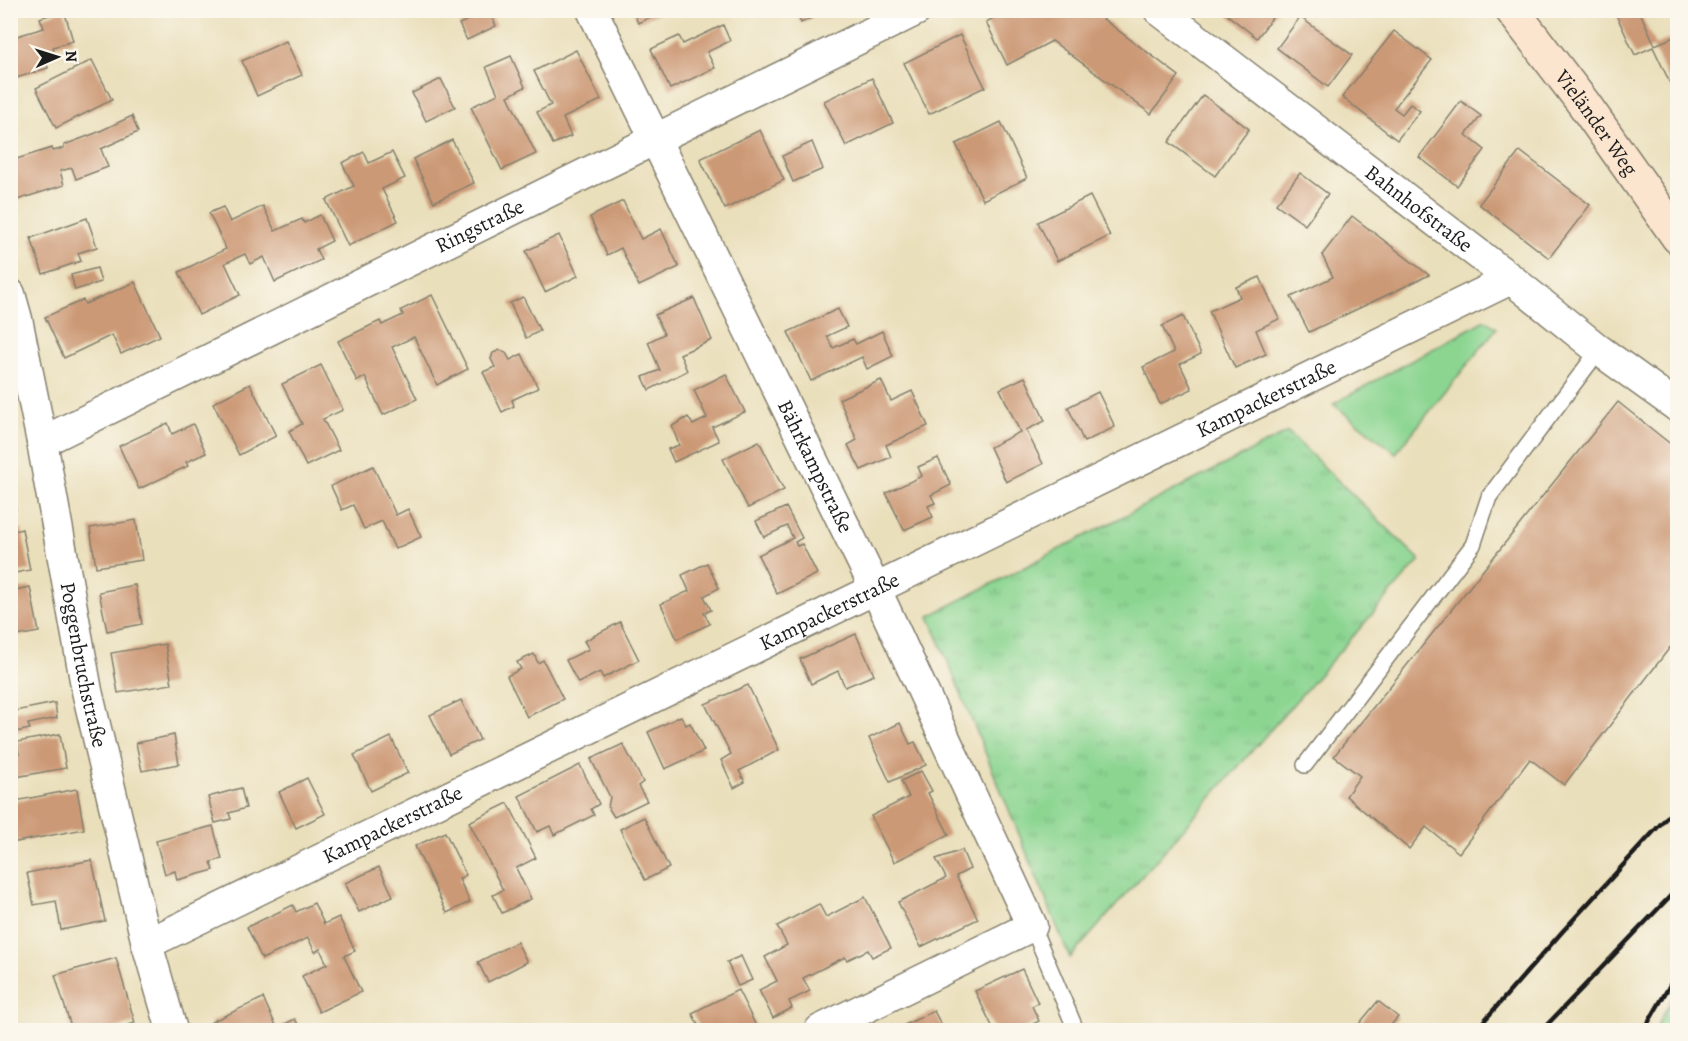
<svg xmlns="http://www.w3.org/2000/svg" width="1688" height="1041" font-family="Alegreya,serif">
  <defs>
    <pattern id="grass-tufts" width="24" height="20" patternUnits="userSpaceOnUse" patternTransform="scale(1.5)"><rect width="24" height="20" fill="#8bd591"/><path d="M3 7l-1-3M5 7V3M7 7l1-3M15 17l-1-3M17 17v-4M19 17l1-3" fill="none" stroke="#77b67c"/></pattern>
    <pattern id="garden-dots" width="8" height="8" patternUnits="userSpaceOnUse" patternTransform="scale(1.5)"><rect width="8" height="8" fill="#8bd591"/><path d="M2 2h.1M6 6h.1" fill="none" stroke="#77b67c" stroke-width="1.8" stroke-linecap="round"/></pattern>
  </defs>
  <rect width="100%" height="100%" fill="#fbf7ec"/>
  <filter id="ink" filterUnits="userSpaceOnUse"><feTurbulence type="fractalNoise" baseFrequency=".0167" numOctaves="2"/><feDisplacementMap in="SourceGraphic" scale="12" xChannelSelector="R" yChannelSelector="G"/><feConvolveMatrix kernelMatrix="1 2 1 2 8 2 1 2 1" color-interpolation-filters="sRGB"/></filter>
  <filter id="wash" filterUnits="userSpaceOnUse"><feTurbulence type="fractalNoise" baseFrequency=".008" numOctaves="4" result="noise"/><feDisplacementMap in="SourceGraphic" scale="24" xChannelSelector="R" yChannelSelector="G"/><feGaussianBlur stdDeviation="1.35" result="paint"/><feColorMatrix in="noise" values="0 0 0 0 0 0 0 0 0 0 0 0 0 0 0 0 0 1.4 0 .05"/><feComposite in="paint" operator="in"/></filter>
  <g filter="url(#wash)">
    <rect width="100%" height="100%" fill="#eadfbb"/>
    <!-- grass -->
    <polygon fill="url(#grass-tufts)" stroke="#547856" stroke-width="1.5" points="1288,432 1420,560 1070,958 929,616"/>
    <!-- park -->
    <polygon fill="#8bd591" stroke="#547856" stroke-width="1.5" points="1485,320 1497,328 1396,453 1333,404"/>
    <!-- garden -->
    <polygon fill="url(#garden-dots)" stroke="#547856" stroke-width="1.5" points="1677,988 1677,1030 1655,1030"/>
    <g id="blocks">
      <!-- building -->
      <g fill="#cc9976">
        <polygon points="64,10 73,41 53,47 54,53 45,56 48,68 10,80 10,38 44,28 40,18"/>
        <polygon points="489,10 496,26 467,40 459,24"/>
        <polygon points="632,10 665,10 638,23"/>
        <polygon points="795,10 827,10 801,23"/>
        <polygon points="1008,10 1091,10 1179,76 1151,114 1052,41 1007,65 986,22"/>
        <polygon points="1221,10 1278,10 1257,38"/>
        <polygon points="1614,10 1639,10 1655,45 1674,37 1678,43 1678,100 1653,47 1635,55"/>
        <polygon points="1300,17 1352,55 1328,87 1277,48"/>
        <polygon points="723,25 730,41 707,52 715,68 670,89 651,49 679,36 683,44"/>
        <polygon points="1394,31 1432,60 1394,108 1402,114 1410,104 1420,111 1397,140 1342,97"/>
        <polygon points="960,35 985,87 929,114 904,63"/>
        <polygon points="286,41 302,75 257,96 242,61"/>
        <polygon points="576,50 601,100 563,118 571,136 553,144 537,112 551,105 534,71"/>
        <polygon points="511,56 525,87 508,96 536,154 502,170 471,107 498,94 486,67"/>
        <polygon points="92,60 112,100 56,128 36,88"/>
        <polygon points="872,78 893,123 846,146 824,101"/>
        <polygon points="441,79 455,107 426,121 412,93"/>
        <polygon points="1203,95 1249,129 1215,176 1169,142"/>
        <polygon points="1461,101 1481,116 1466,135 1485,150 1457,186 1419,157"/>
        <polygon points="132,116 138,132 101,149 108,167 76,179 72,168 60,171 64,185 17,200 10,182 10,161 52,148 53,151 64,148 64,145 96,133"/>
        <polygon points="1001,122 1027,178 983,200 956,144"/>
        <polygon points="760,130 784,180 725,209 700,159"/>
        <polygon points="452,140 474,183 434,202 413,159"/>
        <polygon points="812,142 823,169 793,182 782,156"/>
        <polygon points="1520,151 1590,205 1549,258 1479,204"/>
        <polygon points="364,152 369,163 392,152 405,178 382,189 398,221 348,246 326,200 354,186 342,163"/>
        <polygon points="1300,173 1328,194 1305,225 1276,204"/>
        <polygon points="1090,196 1110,236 1057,261 1038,222"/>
        <polygon points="623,201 641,239 661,229 679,267 639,286 621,248 607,255 590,217"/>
        <polygon points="263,206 275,231 302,219 304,223 320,215 332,241 316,249 321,260 275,282 264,257 250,264 245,254 225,263 240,295 199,315 179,272 226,249 209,213 223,207 230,222"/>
        <polygon points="1352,216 1429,275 1309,332 1291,297 1333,277 1322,255"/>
        <polygon points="87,218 97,247 78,253 81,261 43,274 31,238"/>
        <polygon points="559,235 578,276 545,292 526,251"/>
        <polygon points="97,268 101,282 75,290 71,275"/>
        <polygon points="1260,277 1279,319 1256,330 1266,354 1235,368 1209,311 1240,297 1236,287"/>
        <polygon points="135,282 160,336 121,354 112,335 64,358 45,317 83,300 85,304"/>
        <polygon points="432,295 468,369 437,385 414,337 392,347 417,399 383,415 365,377 357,381 338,341 380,321 382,325 403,315 401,310"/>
        <polygon points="523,297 540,331 526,338 510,303"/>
        <polygon points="694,298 712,340 680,354 687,371 649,390 643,377 660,370 648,342 664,334 655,315"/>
        <polygon points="838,309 847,327 827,336 833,348 853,339 856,344 882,331 893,356 867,369 862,357 811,381 788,332"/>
        <polygon points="1183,316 1201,354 1180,364 1192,389 1160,404 1143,367 1174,352 1162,326"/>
        <polygon points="500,350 506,353 510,360 522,354 538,388 512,400 514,406 502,412 483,372 495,367 491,359 493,353"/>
        <polygon points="321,365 343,410 323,419 339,450 306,466 289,431 302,424 282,384"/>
        <polygon points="726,374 745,412 712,427 719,441 674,462 668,449 679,445 672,426 688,417 693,425 707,418 694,390"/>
        <polygon points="1025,377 1045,421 1026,430 1043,464 1006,482 990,447 1020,432 1000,389"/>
        <polygon points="881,380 891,401 912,391 928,426 886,445 891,457 861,470 848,445 857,440 839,399"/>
        <polygon points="250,384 276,436 239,455 213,403"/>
        <polygon points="1098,392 1115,427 1084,442 1068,407"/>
        <polygon points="1618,402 1678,450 1678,637 1564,785 1530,759 1459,853 1426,827 1409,849 1346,796 1360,776 1334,756"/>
        <polygon points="168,423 172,434 193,424 206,453 186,462 188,466 139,489 119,446"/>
        <polygon points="759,441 784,490 748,508 723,459"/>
        <polygon points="938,458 951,485 931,495 935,503 928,506 933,517 904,530 886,493 922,476 918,467"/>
        <polygon points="373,466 396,515 408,509 421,537 395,549 382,521 364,529 353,505 342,510 331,486"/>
        <polygon points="10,486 16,509 10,510"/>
        <polygon points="786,507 802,538 795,542 797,546 802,544 817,574 777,594 758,555 793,538 787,526 764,537 756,521"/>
        <polygon points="136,520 142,560 96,567 90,528"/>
        <polygon points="22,529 30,570 10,574 10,532"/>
        <polygon points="707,563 719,588 704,596 711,610 704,613 710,624 677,639 661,604 689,591 682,575"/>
        <polygon points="135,585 142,624 107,631 99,592"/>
        <polygon points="30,587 39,632 16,636 17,641 10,643 10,591"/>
        <polygon points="620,622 639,660 603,678 600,672 578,683 566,660 589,649 584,641"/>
        <polygon points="856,634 874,675 845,687 838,671 811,684 800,659"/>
        <polygon points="165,644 172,684 118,693 111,653"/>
        <polygon points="534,654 538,663 543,660 563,699 527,717 507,676 521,669 517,662"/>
        <polygon points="748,685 779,750 739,771 745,782 734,788 721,760 731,754 705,704"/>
        <polygon points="461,700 480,740 449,754 430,715"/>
        <polygon points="55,703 57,718 28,724 30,729 10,733 10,712"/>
        <polygon points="681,716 686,725 690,723 704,751 665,769 648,732"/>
        <polygon points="900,723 910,744 915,742 926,765 890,782 869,738"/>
        <polygon points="60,734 66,768 10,778 10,756 19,754 17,742"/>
        <polygon points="174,735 179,764 142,771 136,743"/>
        <polygon points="391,737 408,773 371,791 354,755"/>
        <polygon points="623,744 643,782 638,786 647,801 614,817 608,807 610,797 591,759"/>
        <polygon points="580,765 599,804 591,809 594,815 554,835 550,826 537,832 519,796"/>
        <polygon points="921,771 932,791 928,793 949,835 894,862 871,816 909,797 901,781"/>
        <polygon points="307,778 325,814 296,828 279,792"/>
        <polygon points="241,788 246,808 229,813 231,819 215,823 208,797"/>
        <polygon points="77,789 84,829 11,843 10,802"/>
        <polygon points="508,803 536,858 516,868 531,899 502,913 493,895 503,890 469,822"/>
        <polygon points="644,817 669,868 645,880 620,829"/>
        <polygon points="213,826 222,859 211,862 214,870 177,880 175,871 165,874 156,841"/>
        <polygon points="445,832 466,875 459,879 470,902 447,913 415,846"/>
        <polygon points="962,850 970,869 956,876 978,919 921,947 898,902 946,878 936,859"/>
        <polygon points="92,860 105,921 61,930 56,901 34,905 27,873"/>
        <polygon points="379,867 393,896 359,912 345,883"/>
        <polygon points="865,897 891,948 872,957 868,950 847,960 845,957 803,978 810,991 789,1001 792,1008 773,1018 759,990 777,981 765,957 787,945 777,926 819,904 826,917"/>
        <polygon points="314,903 324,924 339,917 355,951 344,956 361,992 319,1012 302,976 327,964 320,949 315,952 308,938 262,959 247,927 293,905 296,912"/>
        <polygon points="517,942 527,962 488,982 478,962"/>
        <polygon points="741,956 752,980 738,986 727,962"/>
        <polygon points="116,958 135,1023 111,1030 72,1030 55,975"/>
        <polygon points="1022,969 1038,1003 1032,1006 1039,1021 1021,1030 994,1030 975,991"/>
        <polygon points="738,990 756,1026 748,1030 701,1030 692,1013"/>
        <polygon points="263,998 277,1028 295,1019 301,1030 215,1030 211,1022"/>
        <polygon points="1378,1001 1398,1017 1387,1030 1354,1030"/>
        <polygon points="934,1011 944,1030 894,1030"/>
      </g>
    </g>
  </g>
  <g filter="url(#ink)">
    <use href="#blocks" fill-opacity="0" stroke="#837e6c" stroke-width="1.5"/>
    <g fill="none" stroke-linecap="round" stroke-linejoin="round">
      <defs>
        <g id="lane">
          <polyline points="1305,765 1473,545 1489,497 1599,350"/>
          <polyline points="1032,926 1076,1030"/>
        </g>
        <g id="street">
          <path id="s1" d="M592,10L876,590L1032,926L820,1030"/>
          <path id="s2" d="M1159,10L1511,279L1599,350L1678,407"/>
          <path id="s3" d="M10,294L17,319L42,442L87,691L147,944L172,1030"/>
          <path id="s4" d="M42,442L917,10"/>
          <path id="s5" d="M147,944L1511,279"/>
        </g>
        <g id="secondary">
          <path id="s6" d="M1512,10L1584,104L1678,237"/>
        </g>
      </defs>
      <!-- lane casing -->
      <use href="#lane" stroke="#837e6c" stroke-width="18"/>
      <!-- street casing -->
      <use href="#street" stroke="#837e6c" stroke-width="33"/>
      <!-- secondary casing -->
      <use href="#secondary" stroke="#837e6c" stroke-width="36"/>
      <!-- lane -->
      <use href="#lane" stroke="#fff" stroke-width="15"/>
      <!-- street -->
      <use href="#street" stroke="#fff" stroke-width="30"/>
      <!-- secondary -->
      <use href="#secondary" stroke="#fce5cf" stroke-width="33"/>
      <!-- rail -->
      <g stroke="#1c1c1c" stroke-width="4.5">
        <polyline points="1476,1030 1562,932 1678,805"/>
        <polyline points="1542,1030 1678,888"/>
        <polyline points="1644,1030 1678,971"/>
      </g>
    </g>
  </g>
  <g text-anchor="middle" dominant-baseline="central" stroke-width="5" stroke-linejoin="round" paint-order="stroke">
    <!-- street labels -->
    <g font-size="21" fill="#1c1c1c" stroke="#fbf7ec">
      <text stroke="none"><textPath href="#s6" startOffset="141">Vieländer Weg</textPath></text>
      <text stroke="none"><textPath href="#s2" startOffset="327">Bahnhofstraße</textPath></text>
      <text stroke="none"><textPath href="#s4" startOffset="488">Ringstraße</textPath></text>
      <text stroke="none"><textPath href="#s5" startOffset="1245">Kampackerstraße</textPath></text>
      <text stroke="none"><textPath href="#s1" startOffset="508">Bährkampstraße</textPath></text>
      <text stroke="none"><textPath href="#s5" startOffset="759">Kampackerstraße</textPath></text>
      <text stroke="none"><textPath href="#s3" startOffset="378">Poggenbruchstraße</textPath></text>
      <text stroke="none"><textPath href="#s5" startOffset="273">Kampackerstraße</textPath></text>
    </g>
  </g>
  <!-- margin -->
  <rect width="1688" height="1041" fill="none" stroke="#fbf7ec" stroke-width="36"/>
  <!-- north arrow -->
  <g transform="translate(57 57) rotate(87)" stroke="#fbf7ec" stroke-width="4.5" paint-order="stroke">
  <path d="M0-4.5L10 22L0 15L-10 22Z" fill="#1c1c1c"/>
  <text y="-9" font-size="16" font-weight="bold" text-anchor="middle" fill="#1c1c1c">N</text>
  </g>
</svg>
